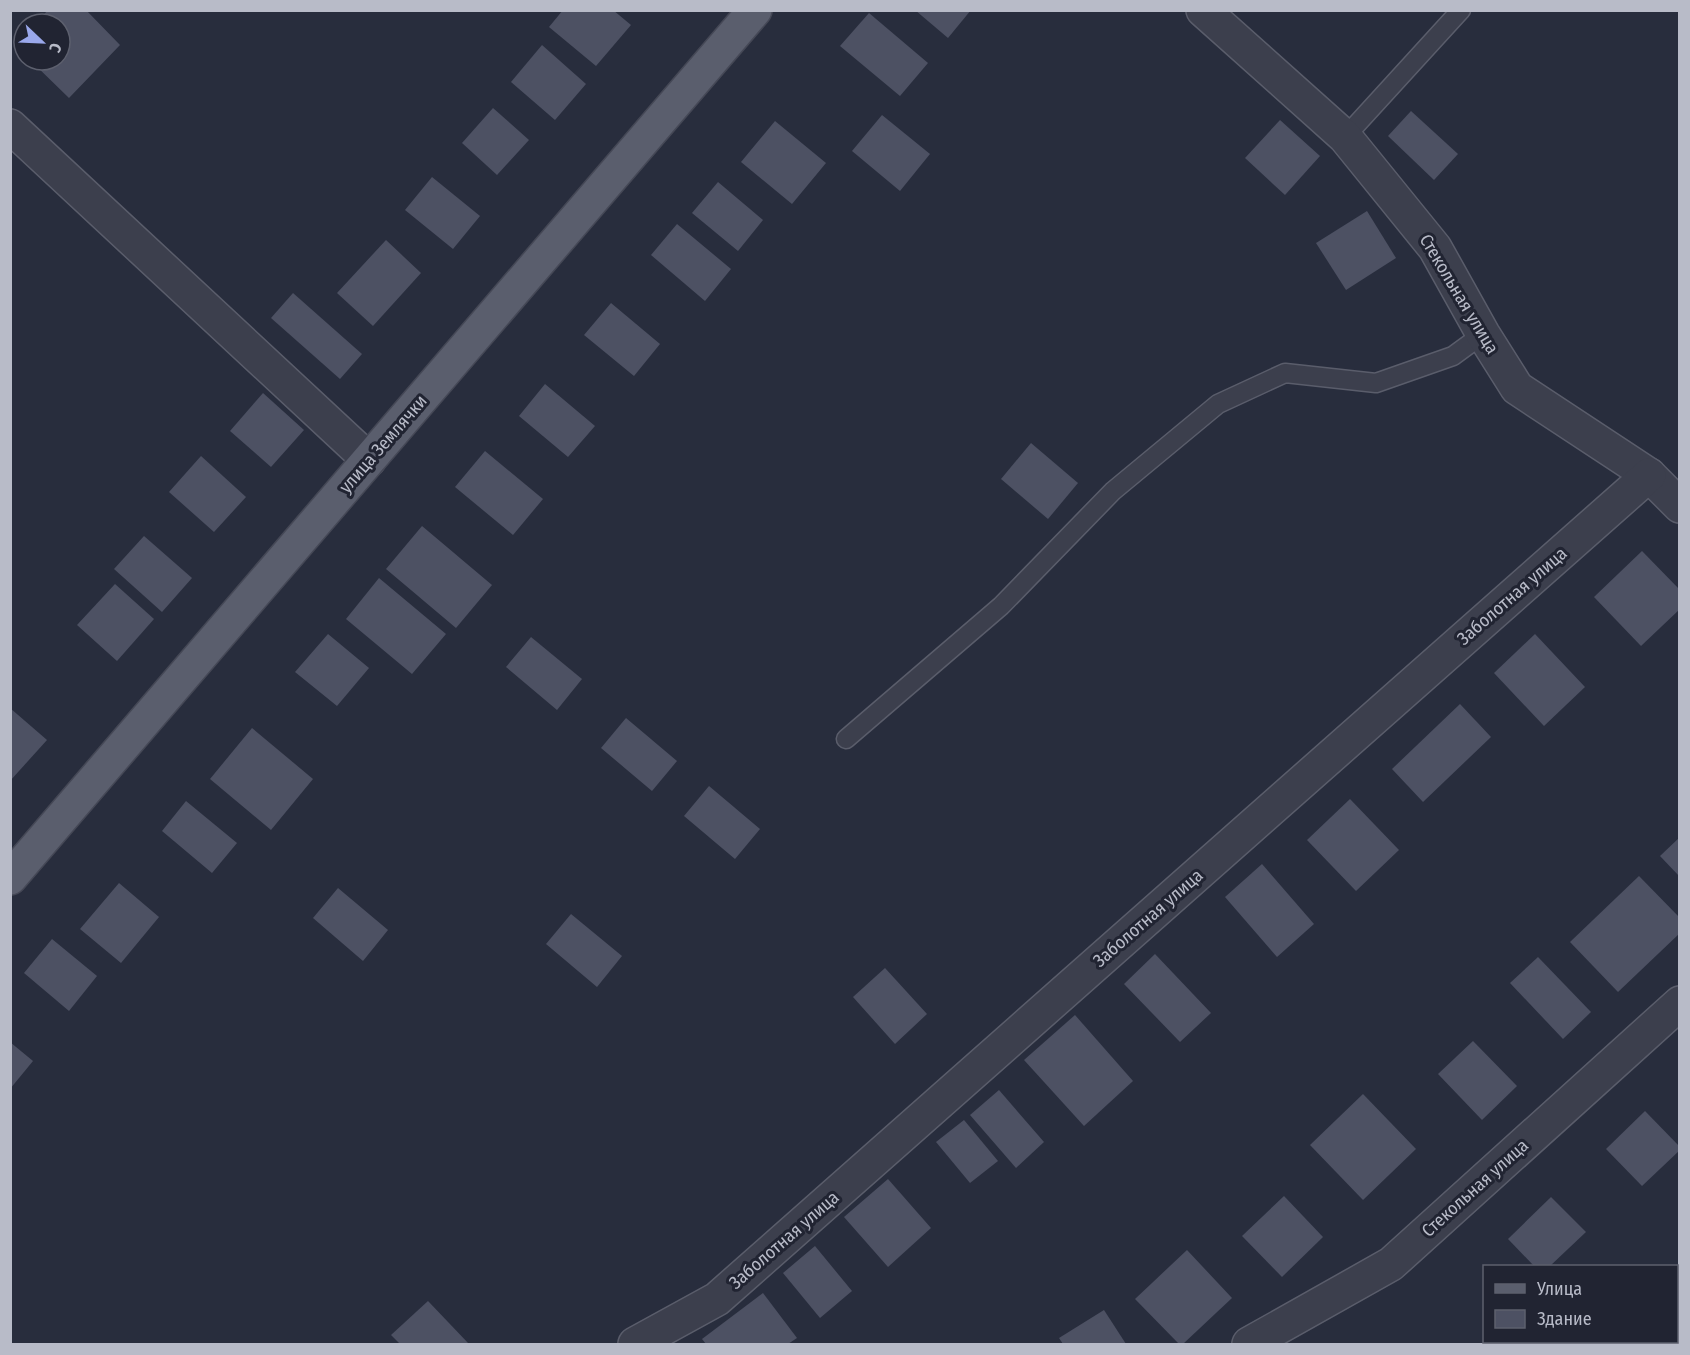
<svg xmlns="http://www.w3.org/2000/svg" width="1690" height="1355" font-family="'Fira Sans Condensed',sans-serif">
  <rect width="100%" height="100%" fill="#282d3d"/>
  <!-- building -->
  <g fill="#4d5163">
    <polygon points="48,10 86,10 120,45 69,98 30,60 60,60 60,24 35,24"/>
    <polygon points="563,10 613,10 631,25 596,66 549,27"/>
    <polygon points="915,10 971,10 948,38"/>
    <polygon points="869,13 928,63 900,96 840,46"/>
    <polygon points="24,35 24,54 15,44"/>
    <polygon points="542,45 586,84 555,120 511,82"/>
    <polygon points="493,108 529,140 497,175 462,143"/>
    <polygon points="1411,111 1458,154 1434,180 1388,136"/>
    <polygon points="882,115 930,154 900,191 852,151"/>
    <polygon points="1280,120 1320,156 1285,195 1245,158"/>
    <polygon points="775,121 826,163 792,204 741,162"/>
    <polygon points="432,177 480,216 453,249 405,210"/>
    <polygon points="718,182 763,220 738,251 692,213"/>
    <polygon points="1367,211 1396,258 1346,290 1316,243"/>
    <polygon points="677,224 731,269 705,301 651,255"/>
    <polygon points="386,240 421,273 373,326 337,293"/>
    <polygon points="293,293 362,354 340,379 271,318"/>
    <polygon points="611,303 660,344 634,376 584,335"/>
    <polygon points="545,384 595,426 568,457 519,416"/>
    <polygon points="263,393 304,430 271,467 230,431"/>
    <polygon points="1031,443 1078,483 1048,519 1001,479"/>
    <polygon points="485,451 543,499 513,535 455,487"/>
    <polygon points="201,456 246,497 214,532 169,492"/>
    <polygon points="422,526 492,585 456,628 386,569"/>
    <polygon points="144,536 192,578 162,612 114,569"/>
    <polygon points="1642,551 1680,590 1680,609 1641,646 1594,597"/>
    <polygon points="379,578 446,634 412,674 346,619"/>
    <polygon points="115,584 154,619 117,661 77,625"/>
    <polygon points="328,634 369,668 337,706 295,672"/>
    <polygon points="1535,634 1585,687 1544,726 1494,673"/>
    <polygon points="531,637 582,679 557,710 506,667"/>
    <polygon points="1460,704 1491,737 1423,802 1392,769"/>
    <polygon points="10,708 47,740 10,781"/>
    <polygon points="626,718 677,761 652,791 601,748"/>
    <polygon points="252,728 313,779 271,830 210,779"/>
    <polygon points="709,786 760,829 735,859 684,816"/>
    <polygon points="1350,799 1399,850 1356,891 1307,840"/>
    <polygon points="186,801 237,843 212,873 162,831"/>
    <polygon points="1680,837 1680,877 1660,856"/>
    <polygon points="1262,864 1314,924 1277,957 1225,897"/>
    <polygon points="1639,876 1680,918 1680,933 1618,992 1570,942"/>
    <polygon points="119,883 159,917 121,963 80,929"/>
    <polygon points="338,888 388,930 363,961 313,918"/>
    <polygon points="571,914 622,956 597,987 546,944"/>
    <polygon points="52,939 97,976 69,1011 24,973"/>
    <polygon points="1155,954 1211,1013 1180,1042 1124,984"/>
    <polygon points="1538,957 1591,1012 1563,1039 1510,983"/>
    <polygon points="885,968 927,1014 895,1044 853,997"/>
    <polygon points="1075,1015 1133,1081 1084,1126 1024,1060"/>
    <polygon points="1473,1041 1517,1086 1482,1120 1438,1074"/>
    <polygon points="10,1042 33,1061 10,1089"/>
    <polygon points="999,1090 1044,1142 1016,1168 970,1115"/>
    <polygon points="1363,1094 1416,1149 1363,1200 1310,1145"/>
    <polygon points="1645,1111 1680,1147 1680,1150 1642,1186 1606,1149"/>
    <polygon points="964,1120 998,1161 970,1183 936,1142"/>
    <polygon points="888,1179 931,1228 888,1267 844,1217"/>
    <polygon points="1284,1196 1323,1237 1282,1277 1242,1236"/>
    <polygon points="1551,1197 1586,1232 1550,1266 1534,1266 1508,1239"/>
    <polygon points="815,1246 852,1291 820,1318 783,1273"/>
    <polygon points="1187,1250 1232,1298 1183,1344 1179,1344 1135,1299"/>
    <polygon points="763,1293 797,1338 788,1344 706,1344 702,1339"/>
    <polygon points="428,1301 469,1344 400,1344 391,1335"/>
    <polygon points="1104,1310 1126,1344 1063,1344 1059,1338"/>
  </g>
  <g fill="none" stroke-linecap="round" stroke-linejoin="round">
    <defs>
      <g id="service">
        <polyline points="1345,137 1461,10"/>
        <polyline points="846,739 1001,606 1113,491 1218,404 1285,373 1376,383 1453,356 1483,334"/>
      </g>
      <g id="minor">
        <polyline points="1203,10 1345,137 1435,248 1483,334 1517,388 1649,475 1680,506"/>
        <polyline points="10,126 369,460"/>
        <polyline points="635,1344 717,1299 1649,475"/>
        <polyline points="1249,1344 1391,1264 1680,1003"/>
      </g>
      <polyline id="primary" points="10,878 755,10"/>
    </defs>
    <!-- service casing -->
    <use href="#service" stroke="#5a5d6b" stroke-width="21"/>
    <!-- minor casing -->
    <use href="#minor" stroke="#5a5d6b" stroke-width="36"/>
    <!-- primary casing -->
    <use href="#primary" stroke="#454856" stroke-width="36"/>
    <!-- service -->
    <use href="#service" stroke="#3c3f4d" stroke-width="18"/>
    <!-- minor -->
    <use href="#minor" stroke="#3c3f4d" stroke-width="33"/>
    <!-- primary -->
    <use href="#primary" stroke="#5a5e6d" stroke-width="33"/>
  </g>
  <g text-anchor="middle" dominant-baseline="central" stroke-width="6" stroke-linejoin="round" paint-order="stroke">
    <!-- street labels -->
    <g font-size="18" fill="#b8bbc8" stroke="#212432">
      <text transform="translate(1459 294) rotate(59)">Стекольная улица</text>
      <text transform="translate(383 444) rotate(-49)">улица Землячки</text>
      <text transform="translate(1512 596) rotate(-41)">Заболотная улица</text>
      <text transform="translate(1148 918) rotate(-41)">Заболотная улица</text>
      <text transform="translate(1475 1188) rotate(-42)">Стекольная улица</text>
      <text transform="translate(784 1240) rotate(-41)">Заболотная улица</text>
    </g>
  </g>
  <!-- border -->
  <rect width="1690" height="1355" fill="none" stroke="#b8bbc8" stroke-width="24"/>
  <!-- legend -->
  <rect x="1483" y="1265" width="195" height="78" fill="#212432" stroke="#5d606e" stroke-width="1.5"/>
  <rect x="1495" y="1284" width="30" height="9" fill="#5a5e6d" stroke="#5d606e" stroke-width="1.5"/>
  <text x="1537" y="1295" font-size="18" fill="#b8bbc8">Улица</text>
  <rect x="1495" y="1310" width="30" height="18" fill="#4d5163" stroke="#5d606e" stroke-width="1.5"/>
  <text x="1537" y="1325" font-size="18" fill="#b8bbc8">Здание</text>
  <!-- north arrow -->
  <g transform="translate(42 42) rotate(113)"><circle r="28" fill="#212432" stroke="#5d606e" stroke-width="1.5"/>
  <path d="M0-4.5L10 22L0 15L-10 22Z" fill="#9aa8eb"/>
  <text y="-9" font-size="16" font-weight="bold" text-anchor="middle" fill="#b8bbc8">С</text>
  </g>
</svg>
